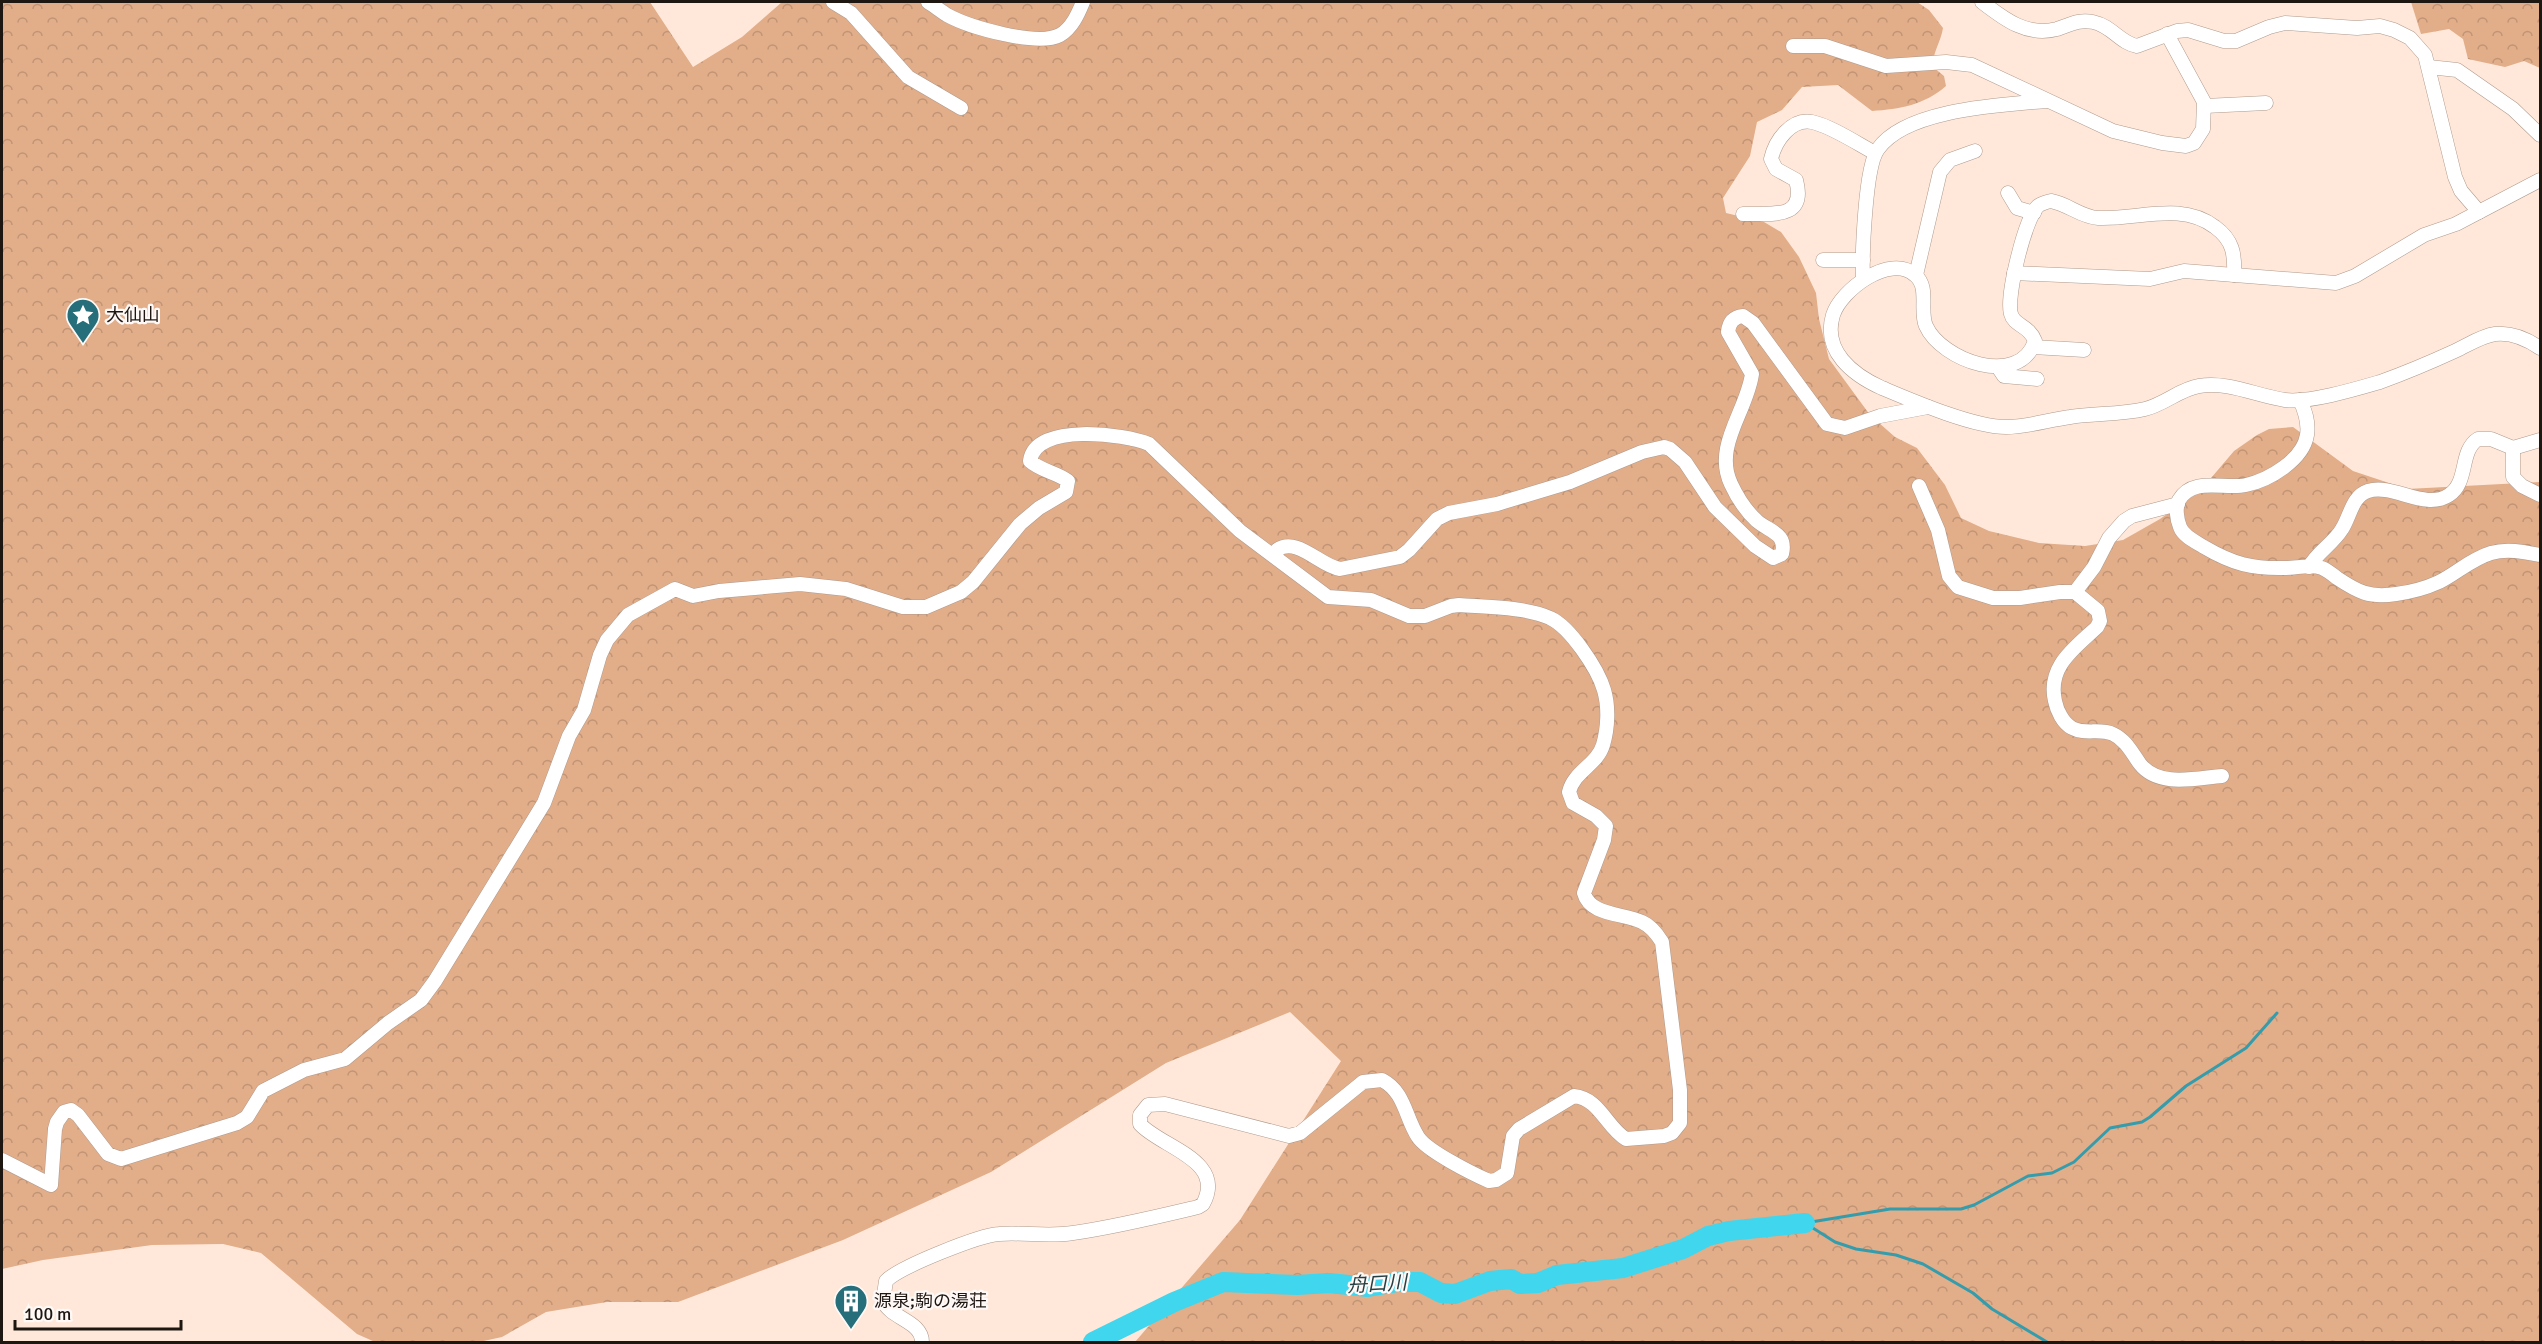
<svg xmlns="http://www.w3.org/2000/svg" width="2542" height="1344" font-family="Signika,'Noto Sans JP',sans-serif">
  <defs>
    <pattern id="forest-crowns" width="20" height="18" patternUnits="userSpaceOnUse" patternTransform="scale(1.5)"><rect width="20" height="18" fill="#e2ad89"/><path d="M2 6a3 3 0 1 1 6 0M12 15a3 3 0 1 1 6 0" fill="none" stroke="#c19475"/></pattern>
  </defs>
  <rect width="100%" height="100%" fill="#ffe8d9"/>
  <!-- forest -->
  <g fill="url(#forest-crowns)">
    <path d="M2,2H650L693,67L742,37L782,2H1917L1929,10L1943,28C1941,42 1932,53 1933,67L1944,76L1946,86C1924,105 1900,109 1872,111L1838,85L1802,87L1782,110L1757,122L1750,156L1723,198L1726,213L1764,222L1781,232L1799,257L1816,293L1819,319L1829,359L1870,415L1895,437L1917,448L1945,485L1961,518L1989,531L2039,543L2085,546L2123,540L2160,519L2200,491L2234,451L2257,435L2269,429L2293,427L2353,471L2407,489L2540,482V1342H1135L1240,1220L1341,1061L1290,1012L1166,1063L991,1172L843,1240L678,1302H607L546,1312L502,1337L479,1342H375L357,1334L261,1253L223,1244L152,1245L43,1260L2,1269Z"/>
    <polygon points="2411,2 2540,2 2540,68 2524,61 2505,67 2468,59 2463,39 2449,29 2421,34"/>
  </g>
  <g fill="none" stroke-linecap="round" stroke-linejoin="round">
    <!-- stream -->
    <g stroke="#359cac" stroke-width="3">
      <polyline points="1805,1223 1890,1209 1961,1209 1974,1205 2028,1176 2052,1173 2074,1162 2110,1128 2142,1122 2150,1117 2186,1086 2246,1048 2277,1013"/>
      <polyline points="1805,1223 1835,1242 1856,1249 1896,1255 1923,1264 1973,1293 1992,1309 2047,1342"/>
    </g>
    <!-- river -->
    <polyline stroke="#3fd6ee" stroke-width="20" points="1093,1342 1174,1302 1223,1282 1297,1285 1329,1283 1368,1287 1398,1282 1420,1282 1441,1293 1455,1294 1490,1281 1511,1279 1520,1284 1538,1283 1557,1275 1623,1268 1683,1249 1708,1236 1729,1231 1805,1223"/>
    <defs>
      <g id="street">
        <polyline points="833,2 851,13 908,77 961,108"/>
        <path d="M928,2C934,6 941,11 947,15C969,27 1037,47 1060,35C1072,28 1078,14 1083,2"/>
        <path d="M1982,2C2004,19 2027,37 2057,29C2070,25 2078,19 2093,22C2112,26 2120,43 2137,46L2177,31L2188,30L2224,41H2236L2269,27L2285,23L2357,28L2380,26L2394,30L2410,38L2425,55L2455,177L2461,191L2479,212"/>
        <polyline points="1793,46 1825,46 1886,66 1946,62 1972,65 2113,131 2162,143 2186,146 2194,143 2203,129 2204,102 2167,34"/>
        <polyline points="2429,67 2457,70 2513,109 2540,135"/>
        <polyline points="2205,106 2266,103"/>
        <polyline points="2008,193 2017,208 2034,213"/>
        <path d="M1743,214C1770,213 1807,221 1796,180L1776,169L1771,159C1775,141 1791,118 1812,122C1831,126 1858,144 1875,153"/>
        <polyline points="1823,260 1863,260"/>
        <polyline points="2014,273 2150,279 2184,271 2336,283 2355,276 2424,235 2456,224 2540,180"/>
        <polyline points="1916,275 1940,172 1950,160 1975,151"/>
        <path d="M2234,275C2235,254 2233,240 2215,227C2181,201 2138,220 2098,218C2081,217 2068,204 2051,201C2047,202 2042,203 2038,206C2025,218 2006,296 2011,314C2014,326 2029,325 2035,341C2019,389 1941,360 1926,326C1919,311 1930,287 1915,275C1890,253 1841,290 1833,315C1822,351 1853,375 1882,388C1913,401 1973,427 2006,427C2028,427 2048,420 2070,417C2095,413 2120,415 2145,409C2165,404 2180,389 2199,386C2228,381 2257,396 2285,400C2309,403 2356,389 2380,382C2405,373 2431,362 2455,351C2468,345 2481,336 2495,334C2512,332 2527,339 2540,348"/>
        <path d="M1863,280C1862,256 1865,166 1878,149C1906,109 2001,105 2046,101"/>
        <polyline points="2033,347 2084,350"/>
        <polyline points="1998,367 2004,376 2037,379"/>
        <path d="M2300,400C2305,411 2309,422 2307,435C2303,460 2269,480 2246,485C2225,490 2193,476 2179,500C2175,507 2177,520 2180,527C2183,536 2196,542 2204,547C2233,564 2252,569 2286,568C2297,568 2311,564 2322,568C2327,570 2332,574 2337,578C2358,592 2369,598 2396,594C2411,592 2426,588 2439,582C2457,573 2471,559 2491,553C2507,548 2525,552 2540,555"/>
        <polyline points="2513,448 2513,477 2522,486 2540,495"/>
        <path d="M1919,486L1938,530L1949,576L1958,587L1993,598H2020L2060,592H2075L2098,611L2100,621L2097,627C2075,648 2047,666 2055,701C2057,711 2063,723 2072,728C2085,735 2100,728 2113,734C2126,740 2132,753 2140,764C2159,788 2196,778 2222,776"/>
        <path d="M1276,557L1277,550C1297,536 1320,566 1340,569L1400,557L1409,550L1437,519L1449,513L1497,504L1570,482L1642,452L1664,447L1670,449L1685,462L1715,507L1755,546L1773,558L1782,554C1787,533 1770,532 1757,521C1747,512 1737,497 1731,484C1713,446 1747,411 1752,374L1728,332C1729,322 1734,317 1743,316L1753,323L1827,424L1845,428L1880,416L1928,407"/>
        <path d="M2309,567C2318,551 2333,544 2342,529C2350,517 2352,496 2368,491C2393,483 2425,511 2449,495C2469,482 2459,451 2478,439H2491L2513,448L2540,440"/>
        <polyline points="2075,592 2094,567 2109,538 2124,521 2132,516 2178,504"/>
        <path d="M2,1160L51,1185L55,1129L57,1122L64,1112L71,1110L78,1115L108,1154L121,1159L237,1123L247,1117L263,1091L304,1070L345,1059L388,1023L421,1000L435,981L544,803L569,736L584,710L600,655L607,640L628,615L675,589L693,596L719,591L800,584L846,589L903,607H926L961,592L973,582L1020,524L1039,508L1066,492L1068,481C1056,472 1041,471 1030,461C1035,422 1125,434 1149,444L1240,531L1328,597L1371,600L1409,616H1425L1451,606L1459,605C1485,607 1527,607 1550,618C1570,627 1598,669 1604,690C1609,707 1608,728 1603,745C1597,765 1574,771 1569,792L1573,803L1596,816L1606,826L1604,840L1584,893C1590,916 1624,913 1642,922C1651,926 1657,934 1662,942L1680,1090V1123L1672,1133L1664,1136L1626,1139C1607,1128 1599,1098 1574,1096L1519,1129L1513,1136L1507,1173L1496,1180L1489,1181C1473,1174 1427,1151 1418,1137C1405,1117 1405,1092 1382,1080L1363,1082L1300,1133L1289,1136L1165,1104L1148,1105L1140,1115V1124C1160,1147 1227,1160 1203,1204L1198,1207C1156,1217 1115,1227 1073,1233C1048,1237 1024,1232 999,1234C980,1235 899,1267 886,1281L883,1301C891,1319 922,1321 922,1342"/>
      </g>
    </defs>
    <!-- street casing -->
    <use href="#street" stroke="#af9a8d" stroke-width="15"/>
    <!-- street -->
    <use href="#street" stroke="#fff" stroke-width="14"/>
  </g>
  <!-- icons -->
  <defs>
    <symbol id="sight-pin" viewBox="-11 -11 22 30"><path d="M0 17L-7.5 6A9.5 9.5 0 1 1 7.5 6Z" fill="#266e7a" stroke="#fef9f6"/><path d="M0-6L1.8-2.2L6-1.7L2.9 1.2L3.7 5.4L0 3.3L-3.7 5.4L-2.9 1.2L-6-1.7L-1.8-2.2Z" fill="#fff"/></symbol>
    <symbol id="building-pin" viewBox="-11 -11 22 30"><path d="M0 17L-7.5 6A9.5 9.5 0 1 1 7.5 6Z" fill="#266e7a" stroke="#fef9f6"/><path d="M-4-6H4V6H1V3H-1V6H-4ZM-2.5-4.3h1.7v1.8h-1.7ZM.8-4.3h1.7v1.8H.8ZM-2.5-1h1.7V.8h-1.7ZM.8-1h1.7V.8H.8Z" fill="#fff"/></symbol>
  </defs>
  <g fill-rule="evenodd">
    <use href="#sight-pin" x="64" y="296" width="38" height="52"/>
    <use href="#building-pin" x="832" y="1282" width="38" height="52"/>
  </g>
  <g text-anchor="middle" dominant-baseline="central" stroke-width="4.5" stroke-linejoin="round" paint-order="stroke">
    <!-- poi labels -->
    <g font-size="18" fill="#1e1611" stroke="#fef9f6" text-anchor="start">
      <text x="106" y="315">大仙山</text>
      <text x="874" y="1301">源泉;駒の湯荘</text>
    </g>
    <!-- water labels -->
    <g font-size="20" font-style="italic" fill="#263f43" stroke="#fef9f6">
      <text transform="translate(1377 1284) rotate(-3)">舟口川</text>
    </g>
  </g>
  <!-- border -->
  <rect width="2542" height="1344" fill="none" stroke="#1e1611" stroke-width="6"/>
  <!-- scale -->
  <path d="M15 1320v9h166v-9" fill="none" stroke="#1e1611" stroke-width="3"/>
  <text x="24" y="1320" font-size="18" fill="#1e1611" stroke="#fef9f6" stroke-width="4.5" paint-order="stroke">100 m</text>
</svg>
